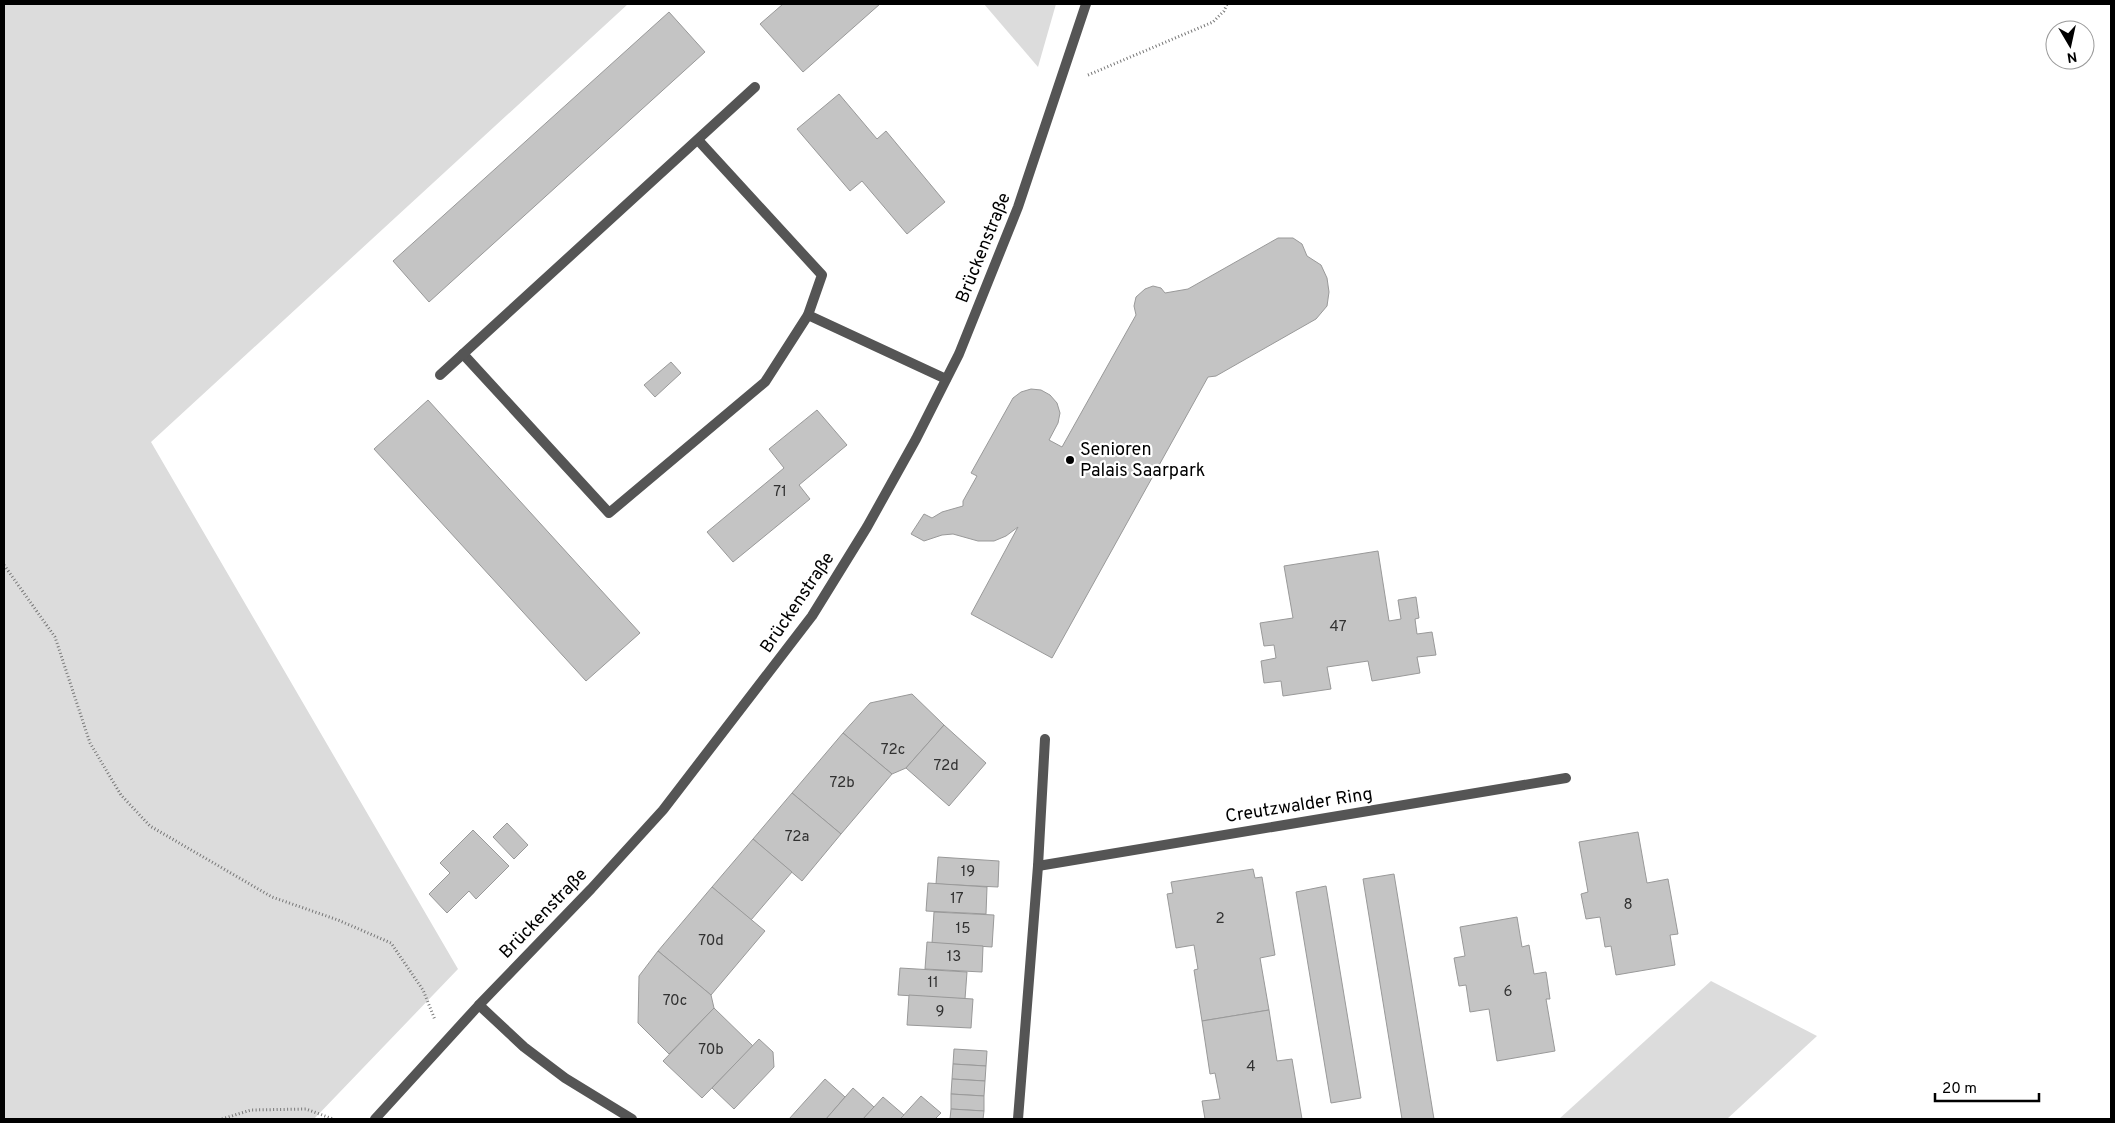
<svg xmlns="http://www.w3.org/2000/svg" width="2115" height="1123" font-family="Overpass,sans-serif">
  <rect width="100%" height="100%" fill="#fff"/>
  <!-- green -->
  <g fill="#dcdcdc">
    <polygon points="4,4 628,4 151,442 458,969 314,1119 4,1119"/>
    <polygon points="984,4 1056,4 1038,67"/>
    <polygon points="1711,981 1817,1036 1727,1119 1559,1119"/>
  </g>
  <!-- building -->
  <g fill="#c4c4c4" stroke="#999">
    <polygon points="783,4 880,4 803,72 760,24"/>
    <polygon points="669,12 705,52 429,302 393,261"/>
    <polygon points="839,94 877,139 886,131 945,202 907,234 862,181 850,191 797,129"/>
    <polygon points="1278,238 1293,238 1302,244 1307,256 1321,265 1327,278 1329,292 1327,306 1316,319 1216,376 1208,377 1052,658 971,614 1018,527 1006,536 994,541 978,541 953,534 942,535 924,541 911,534 924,514 932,518 942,512 963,506 963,501 977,476 971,473 1013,398 1021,392 1031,389 1041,390 1050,395 1057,403 1060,413 1058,423 1049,440 1062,447 1136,315 1134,306 1136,297 1145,289 1153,286 1161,288 1165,293 1188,289"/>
    <polygon points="671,362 681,373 655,397 644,385"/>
    <polygon points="428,400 640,633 586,681 374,449"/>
    <polygon points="817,410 847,445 799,485 810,499 733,562 707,532 784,468 769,449"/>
    <polygon points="1378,551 1389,621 1401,619 1398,600 1416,597 1419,618 1415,619 1417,634 1432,632 1436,655 1417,657 1420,673 1372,681 1368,661 1327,667 1331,689 1283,696 1281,681 1264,683 1261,661 1276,658 1274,645 1264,646 1260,623 1293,618 1284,566"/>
    <polygon points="912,694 944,725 906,768 892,774 843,733 870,703"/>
    <polygon points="944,725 986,763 949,806 906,768"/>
    <polygon points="843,733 892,774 841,834 792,793"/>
    <polygon points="792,793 841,834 802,881 753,839"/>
    <polygon points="507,823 528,845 514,859 493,837"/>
    <polygon points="473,830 509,866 476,899 469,891 447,913 429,894 450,873 440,863"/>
    <polygon points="1638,832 1647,883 1668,879 1678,934 1670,935 1675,965 1616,975 1611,946 1605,947 1600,917 1586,919 1581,894 1588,892 1579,842"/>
    <polygon points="753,839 792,872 751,920 712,887"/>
    <polygon points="938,857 999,861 998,887 936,884"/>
    <polygon points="1253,869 1255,878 1262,877 1275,955 1260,958 1269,1010 1202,1021 1194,970 1198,969 1194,945 1176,948 1167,894 1173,893 1171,882"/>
    <polygon points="1394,874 1434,1119 1402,1119 1363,879"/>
    <polygon points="928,883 987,887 986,914 926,911"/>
    <polygon points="1326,886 1361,1098 1331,1103 1296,892"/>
    <polygon points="712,887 765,931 711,995 658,951"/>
    <polygon points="934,912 994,915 992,947 932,943"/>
    <polygon points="1517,917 1522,947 1529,945 1534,974 1546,972 1550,999 1546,999 1555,1051 1497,1061 1489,1009 1470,1012 1466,985 1459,986 1454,958 1465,956 1460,927"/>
    <polygon points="927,942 983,946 982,972 925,969"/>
    <polygon points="658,951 711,995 714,1008 669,1054 638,1023 639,976"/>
    <polygon points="900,968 967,972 965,999 898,995"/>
    <polygon points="909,995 973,999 971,1028 907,1025"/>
    <polygon points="714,1008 753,1046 702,1098 663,1061"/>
    <polygon points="1269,1010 1277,1061 1292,1059 1302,1119 1205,1119 1202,1101 1220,1099 1215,1073 1210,1074 1202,1021"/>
    <polygon points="759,1039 773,1052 774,1067 734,1109 712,1088"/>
    <polygon points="954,1049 987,1051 986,1066 953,1064"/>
    <polygon points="953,1064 986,1066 985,1081 952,1079"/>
    <polygon points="825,1079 845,1097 826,1119 789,1119"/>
    <polygon points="952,1079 985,1081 984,1096 951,1094"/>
    <polygon points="853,1088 874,1107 863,1119 826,1119"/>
    <polygon points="951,1094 984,1096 984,1111 951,1109"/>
    <polygon points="921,1096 941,1113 935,1119 900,1119"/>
    <polygon points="883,1097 904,1115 900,1119 863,1119"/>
    <polygon points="951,1109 984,1111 983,1119 950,1119"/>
  </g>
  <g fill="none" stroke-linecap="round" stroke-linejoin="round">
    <!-- path -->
    <g stroke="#777" stroke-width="3" stroke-dasharray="1 2.5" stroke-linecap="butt">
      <polyline points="1088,75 1213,22 1224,11 1227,4"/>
      <polyline points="4,565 55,637 90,743 121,795 150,826 272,897 338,920 391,943 423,990 435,1020"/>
      <polyline points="222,1119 251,1110 306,1109 333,1119"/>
    </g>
    <!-- lane -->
    <g stroke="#555" stroke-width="10">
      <polyline points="808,315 946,379"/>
      <polyline points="463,354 609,513 765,382 808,315 822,275 698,140"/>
      <polyline points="440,375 755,87"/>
    </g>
    <!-- street -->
    <g stroke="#555" stroke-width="10">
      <polyline points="1038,866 1566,778"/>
      <polyline points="479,1005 524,1047 565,1078 632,1119"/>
      <polyline points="375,1119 479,1005 591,889 663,810 812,616 867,527 916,439 959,354 1018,207 1086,4"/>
      <polyline points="1018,1119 1038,866 1045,739"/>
    </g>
  </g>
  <!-- markers -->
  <circle fill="#000" stroke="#fff" stroke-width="2" cx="1070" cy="460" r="5"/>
  <g text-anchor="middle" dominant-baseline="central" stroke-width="4.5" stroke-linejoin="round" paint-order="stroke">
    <!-- number labels -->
    <g font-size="15" fill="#313131">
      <text x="780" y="492">71</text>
      <text x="1338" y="627">47</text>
      <text x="893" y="750">72c</text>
      <text x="946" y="766">72d</text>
      <text x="842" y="783">72b</text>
      <text x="797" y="837">72a</text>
      <text x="968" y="872">19</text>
      <text x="957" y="899">17</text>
      <text x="1628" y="905">8</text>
      <text x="1220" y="919">2</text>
      <text x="963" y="929">15</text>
      <text x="711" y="941">70d</text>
      <text x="954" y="957">13</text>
      <text x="933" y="983">11</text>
      <text x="1508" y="992">6</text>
      <text x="675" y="1001">70c</text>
      <text x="940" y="1012">9</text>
      <text x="711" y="1050">70b</text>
      <text x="1251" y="1067">4</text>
    </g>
    <!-- street labels -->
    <g font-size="18" fill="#000" stroke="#fff">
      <text transform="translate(984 248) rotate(-68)">Brückenstraße</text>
      <text transform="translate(798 603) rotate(-56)">Brückenstraße</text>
      <text transform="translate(1299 806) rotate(-9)">Creutzwalder Ring</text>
      <text transform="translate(544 914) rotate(-46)">Brückenstraße</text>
    </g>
    <!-- poi labels -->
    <g font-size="18" fill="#000" stroke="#fff" text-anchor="start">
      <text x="1080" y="450">Senioren<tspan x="1080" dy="21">Palais Saarpark</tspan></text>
    </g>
  </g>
  <!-- border -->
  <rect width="2115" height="1123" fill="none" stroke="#000000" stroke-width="10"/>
  <!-- north arrow -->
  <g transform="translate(2070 45) rotate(171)"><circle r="24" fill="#ffffff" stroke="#999999"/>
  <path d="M0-4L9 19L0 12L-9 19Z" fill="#000000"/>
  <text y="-8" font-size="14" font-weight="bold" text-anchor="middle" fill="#000000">N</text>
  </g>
  <!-- scale -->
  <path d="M1935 1093v8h104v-8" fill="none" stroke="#000000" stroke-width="2.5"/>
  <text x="1942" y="1093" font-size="15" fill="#000000" stroke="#ffffff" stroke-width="4" paint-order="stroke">20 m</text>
</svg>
